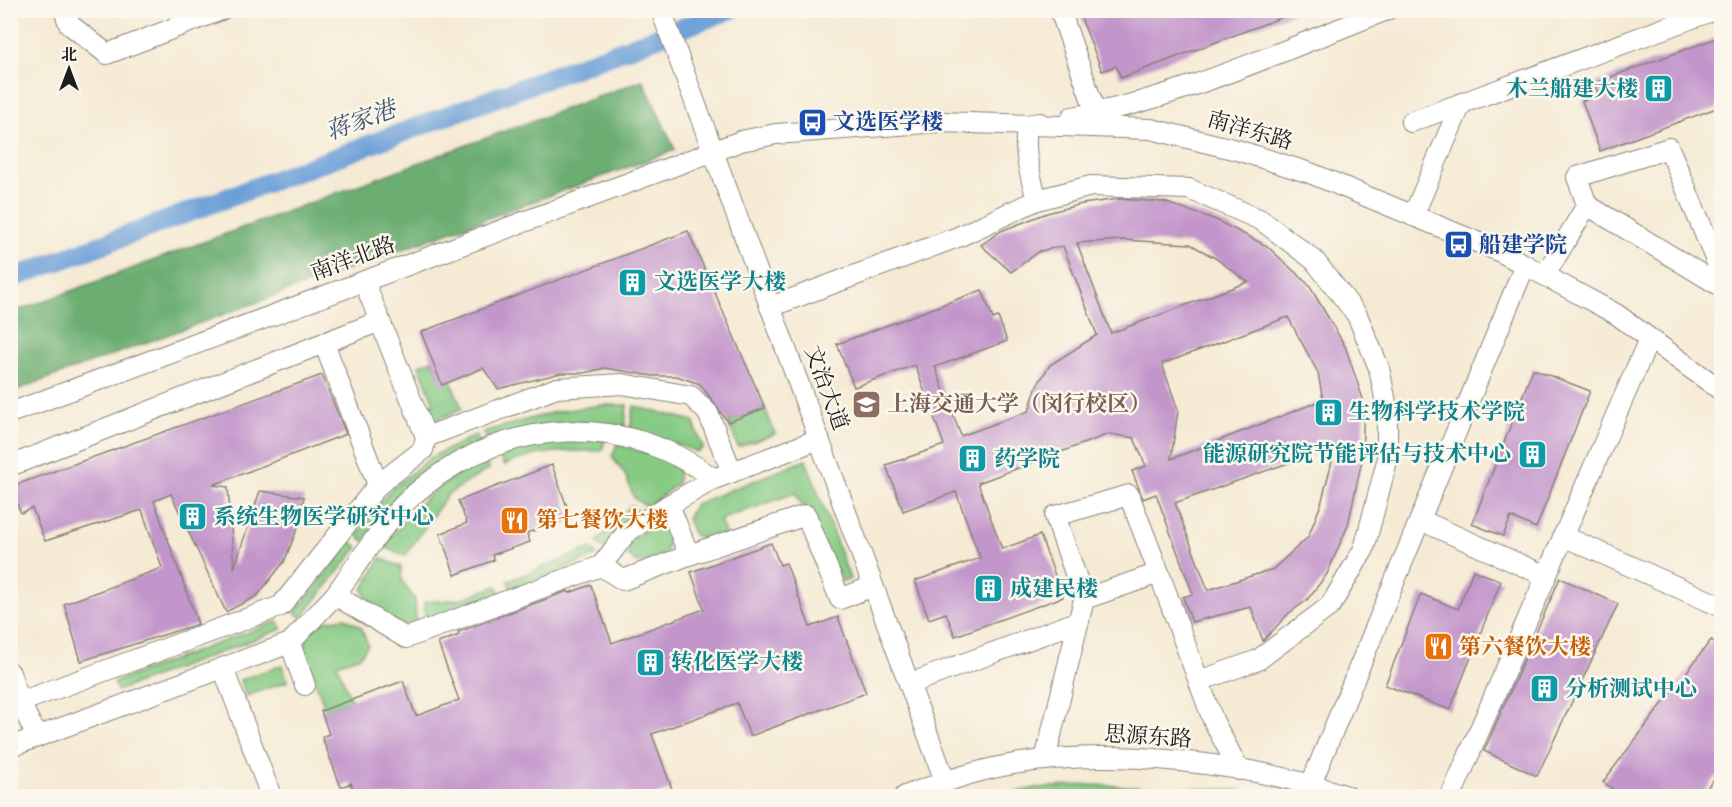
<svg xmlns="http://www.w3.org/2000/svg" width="1732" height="807" font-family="'IM FELL DW Pica','Noto Serif SC',serif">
  <rect width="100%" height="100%" fill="#fbf7ec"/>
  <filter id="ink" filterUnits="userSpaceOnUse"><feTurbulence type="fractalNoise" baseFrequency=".0167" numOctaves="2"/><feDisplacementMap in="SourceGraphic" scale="12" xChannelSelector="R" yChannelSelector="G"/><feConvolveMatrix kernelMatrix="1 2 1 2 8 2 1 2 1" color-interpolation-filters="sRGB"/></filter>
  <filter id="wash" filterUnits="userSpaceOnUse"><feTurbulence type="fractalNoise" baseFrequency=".008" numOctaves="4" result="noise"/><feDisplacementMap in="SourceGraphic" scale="24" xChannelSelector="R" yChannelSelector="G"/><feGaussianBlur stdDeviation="1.35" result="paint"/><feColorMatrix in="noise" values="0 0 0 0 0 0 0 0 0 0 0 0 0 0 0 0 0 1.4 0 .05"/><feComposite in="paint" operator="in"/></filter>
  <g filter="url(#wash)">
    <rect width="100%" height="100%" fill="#f5ead4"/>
    <!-- green -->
    <g fill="#86ca84" stroke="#517350" stroke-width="1.5">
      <polygon points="432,360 442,384 451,381 462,409 430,422 424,408 434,404 419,365"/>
      <polygon points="602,405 627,405 625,427 601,423 556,423 487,440 483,432 555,412"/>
      <polygon points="634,406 693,421 703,448 698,452 630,428"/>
      <polygon points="765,408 775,434 738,447 728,422"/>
      <polygon points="476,435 480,443 435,466 394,501 364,541 357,535 389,491 430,458"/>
      <path d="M605,439L602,451C564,450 540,451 504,465L498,454L539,441Z"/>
      <polygon points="617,444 670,460 679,472 677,484 647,507 634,498 626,476 612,457"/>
      <path d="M485,457L489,469L448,494L405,556L384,547C417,500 436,487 485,457Z"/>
      <polygon points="806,460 850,579 843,582 795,493 720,520 726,535 710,542 694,535 687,519 695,504"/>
      <polygon points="631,505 640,512 619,530 603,549 597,542"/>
      <polygon points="654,524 664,525 669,536 666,552 652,562 637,563 628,556 630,541"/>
      <polygon points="351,542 358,547 301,618 295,613"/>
      <polygon points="591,548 597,555 512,591 508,581"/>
      <path d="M381,558L401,567L402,581L415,600L416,627C392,625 371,613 363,589Z"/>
      <polygon points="497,586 501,596 426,625 424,602 461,599"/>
      <polygon points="345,618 361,627 368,645 360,656 337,664 351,700 326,710 304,653 308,632 325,621"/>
      <polygon points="278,621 282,629 117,691 114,682"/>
      <polygon points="282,665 288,681 246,696 240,680"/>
      <polygon points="1087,785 1241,790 1240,796 998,796 1036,788"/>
    </g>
    <!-- forest -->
    <polygon fill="#6cae72" stroke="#446547" stroke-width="1.5" points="643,80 675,150 11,392 11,313"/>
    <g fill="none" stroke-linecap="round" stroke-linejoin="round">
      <!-- canal -->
      <polyline stroke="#6c9fd8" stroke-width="20" points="10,279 730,10"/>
    </g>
    <g id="blocks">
      <!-- building -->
      <g fill="#c295cb" fill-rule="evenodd">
        <polygon points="1078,10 1295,10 1296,12 1121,78 1116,66 1102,71"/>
        <polygon points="1722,36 1722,106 1600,151 1582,101 1599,95 1594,83"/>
        <path d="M1119,199L1164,202L1216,220L1267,246L1309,285L1345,346L1364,402L1362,460L1348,525L1327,574L1307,600L1288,614L1263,641L1251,607L1192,622L1183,597L1193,594L1156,494L1143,499L1132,471L1146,466L1134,438L1109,434L978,483L1002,549L1040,535L1063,597L955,636L946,613L929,619L915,581L980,558L956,492L903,511L886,465L944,445L915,365L854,387L837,344L982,290L993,319L998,317L1007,341L935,367L961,436L1029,411L1037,385L1050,365L1097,335L1063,246L1040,251L1011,272L981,245L1001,231L1047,213L1082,204ZM1122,240L1190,244L1215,258L1248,282L1111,333L1077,243ZM1288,317L1318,373L1323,400L1171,459L1178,410L1162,364ZM1336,446L1321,504L1308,537L1273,569L1208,590L1175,503Z"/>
        <polygon points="688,231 765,408 728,422 700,384 676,376 653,376 605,368 584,373 561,373 498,389 483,368 442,385 421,332"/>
        <polygon points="1533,369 1590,391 1536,528 1511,517 1503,536 1472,524"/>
        <polygon points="322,375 346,434 213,485 228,487 234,568 260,491 304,497 298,527 284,562 257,596 226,612 171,494 154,501 198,624 81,661 64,604 162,568 142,510 45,541 32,508 21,513 10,487"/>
        <polygon points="552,465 571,518 527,533 530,542 492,555 494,560 455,575 440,534 467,523 458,501"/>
        <polygon points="771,543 780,565 786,563 810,627 838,617 866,693 750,736 737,703 652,734 672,789 653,796 356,796 351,783 341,787 322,737 329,734 321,711 403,681 416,716 459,700 438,643 459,635 458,632 568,591 569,593 591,585 612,643 704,609 691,572"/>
        <polygon points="1473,570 1501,581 1450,710 1385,685 1421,594 1458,609"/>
        <polygon points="1560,578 1618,604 1537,776 1484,751"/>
        <polygon points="1711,640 1722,647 1722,770 1700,796 1622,796 1603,782"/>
      </g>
    </g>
  </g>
  <g filter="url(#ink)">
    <use href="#blocks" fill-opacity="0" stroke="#888378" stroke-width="1.5"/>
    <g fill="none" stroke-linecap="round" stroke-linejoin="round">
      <defs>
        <g id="minor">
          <polyline points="64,10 69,24 107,54 221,10"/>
          <polyline points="661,10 945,781"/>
          <polyline points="1060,10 1096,113"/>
          <path d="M1072,117C1175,101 1288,48 1387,10"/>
          <polyline points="1411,122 1714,10"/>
          <path d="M1037,200C1030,174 1023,152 1027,125L1040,123"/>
          <polyline points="1587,205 1577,177 1669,148 1722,275"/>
          <polyline points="1413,216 1461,104"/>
          <polyline points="1545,275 1587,205 1722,287"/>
          <polyline points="364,281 426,437 423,450 378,485"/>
          <polyline points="770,307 958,237 1037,200 1091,186 1189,189 1261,220 1314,260 1357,315 1379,368 1387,408 1387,461 1364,549 1330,606 1258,660 1199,681"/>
          <polyline points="10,413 741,141 776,134 939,122 1151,129 1237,150 1310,173 1501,252 1616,314 1722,391"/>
          <polyline points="426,437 557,388 622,384 691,396 708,413 732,472"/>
          <polyline points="10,466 380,321"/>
          <polyline points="1420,520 1546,576"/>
          <polyline points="1563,536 1722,607"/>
          <polyline points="689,555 806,515 840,599 873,586"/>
          <polyline points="601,566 623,580 689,555 669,505"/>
          <path d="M335,595C362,558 387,515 424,486C510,417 625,412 714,479"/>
          <polyline points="1084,599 1055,516 1129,495 1159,573"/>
          <polyline points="290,643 305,685"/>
          <polyline points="223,668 271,796"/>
          <polyline points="10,673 20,702 37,737"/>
          <polyline points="909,684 1079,621"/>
          <polyline points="20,702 281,606 378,485 324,343"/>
          <polyline points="10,747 290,643 335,595 406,638 601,566 627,532 669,505 714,479 819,439"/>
          <polyline points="1045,760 1084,599 1159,573 1213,720 1239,770"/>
          <polyline points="1311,784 1525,265"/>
          <path d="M905,796C940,783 977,770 1014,764C1114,747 1251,763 1347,796"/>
          <polyline points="1451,796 1649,339"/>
        </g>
      </defs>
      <!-- minor casing -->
      <use href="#minor" stroke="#888378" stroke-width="22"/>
      <!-- minor -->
      <use href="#minor" stroke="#fff" stroke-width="20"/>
    </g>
  </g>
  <!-- icons -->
  <defs>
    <symbol id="building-square" viewBox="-11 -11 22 22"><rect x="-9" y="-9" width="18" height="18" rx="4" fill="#0f9aa8" stroke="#fbf7ec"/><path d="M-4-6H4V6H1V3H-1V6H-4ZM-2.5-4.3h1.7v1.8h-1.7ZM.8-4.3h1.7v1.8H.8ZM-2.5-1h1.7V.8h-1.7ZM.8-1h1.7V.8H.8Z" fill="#fff"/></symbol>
    <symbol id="bus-square" viewBox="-11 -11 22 22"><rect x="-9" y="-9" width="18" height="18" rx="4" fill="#1a4fb4" stroke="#fbf7ec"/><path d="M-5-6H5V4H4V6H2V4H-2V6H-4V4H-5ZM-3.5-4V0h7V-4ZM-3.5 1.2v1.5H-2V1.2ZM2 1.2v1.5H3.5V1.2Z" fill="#fff"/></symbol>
    <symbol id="university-square" viewBox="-11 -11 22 22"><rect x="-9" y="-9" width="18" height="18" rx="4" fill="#8d6e63" stroke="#fbf7ec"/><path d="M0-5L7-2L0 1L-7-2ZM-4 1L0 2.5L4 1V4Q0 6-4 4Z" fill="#fff"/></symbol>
    <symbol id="restaurant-square" viewBox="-11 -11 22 22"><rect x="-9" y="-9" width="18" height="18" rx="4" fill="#e8710a" stroke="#fbf7ec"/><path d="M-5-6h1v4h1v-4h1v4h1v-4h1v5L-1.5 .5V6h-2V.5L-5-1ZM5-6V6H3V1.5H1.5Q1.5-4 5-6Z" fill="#fff"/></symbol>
  </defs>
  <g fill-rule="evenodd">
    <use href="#building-square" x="1642" y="72" width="33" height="33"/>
    <use href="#bus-square" x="796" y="106" width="33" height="33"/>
    <use href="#bus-square" x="1442" y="228" width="33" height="33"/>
    <use href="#building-square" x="616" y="266" width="33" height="33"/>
    <use href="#university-square" x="850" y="388" width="33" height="33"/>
    <use href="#building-square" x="1312" y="396" width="33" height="33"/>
    <use href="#building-square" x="1516" y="438" width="33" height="33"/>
    <use href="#building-square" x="956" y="442" width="33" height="33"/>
    <use href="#building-square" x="176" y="500" width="33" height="33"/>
    <use href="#restaurant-square" x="498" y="504" width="33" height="33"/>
    <use href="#building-square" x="972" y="572" width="33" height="33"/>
    <use href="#restaurant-square" x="1422" y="630" width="33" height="33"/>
    <use href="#building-square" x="634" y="646" width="33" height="33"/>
    <use href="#building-square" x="1528" y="672" width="33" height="33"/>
  </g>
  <g text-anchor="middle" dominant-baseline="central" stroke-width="5" stroke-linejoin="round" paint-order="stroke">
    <!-- culture labels -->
    <g font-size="22" font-weight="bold" fill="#0d838f" stroke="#fbf7ec" text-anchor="start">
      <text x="1638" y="89" text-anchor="end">木兰船建大楼</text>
      <text x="654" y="282">文选医学大楼</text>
      <text x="1349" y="412">生物科学技术学院</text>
      <text x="1511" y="454" text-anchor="end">能源研究院节能评估与技术中心</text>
      <text x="994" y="459">药学院</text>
      <text x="214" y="517">系统生物医学研究中心</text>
      <text x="1010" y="589">成建民楼</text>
      <text x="671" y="662">转化医学大楼</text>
      <text x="1565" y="689">分析测试中心</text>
    </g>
    <!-- transit labels -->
    <g font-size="22" font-weight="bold" fill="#164399" stroke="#fbf7ec" text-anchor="start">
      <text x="833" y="122">文选医学楼</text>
      <text x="1479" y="245">船建学院</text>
    </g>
    <!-- street labels -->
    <g font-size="22" fill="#1c1c1c" stroke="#fbf7ec">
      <text transform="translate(1250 131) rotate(16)">南洋东路</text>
      <text transform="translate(353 259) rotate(-20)">南洋北路</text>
      <text transform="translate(826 388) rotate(70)">文治大道</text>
      <text transform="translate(1148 737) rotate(4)">思源东路</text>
    </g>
    <!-- education labels -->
    <g font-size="22" font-weight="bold" fill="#785e54" stroke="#fbf7ec" text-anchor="start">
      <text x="887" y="404">上海交通大学（闵行校区）</text>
    </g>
    <!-- food labels -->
    <g font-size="22" font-weight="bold" fill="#c56008" stroke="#fbf7ec" text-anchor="start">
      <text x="536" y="520">第七餐饮大楼</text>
      <text x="1459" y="647">第六餐饮大楼</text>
    </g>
    <!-- water labels -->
    <g font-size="24" font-style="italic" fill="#405771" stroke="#fbf7ec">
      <text transform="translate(361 121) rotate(-20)">蒋家港</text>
    </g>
  </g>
  <!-- margin -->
  <rect width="1732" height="807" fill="none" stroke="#fbf7ec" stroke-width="36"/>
  <!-- north arrow -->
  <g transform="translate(69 69)" stroke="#fbf7ec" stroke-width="4.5" paint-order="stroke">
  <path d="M0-4.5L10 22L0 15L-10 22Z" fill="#1c1c1c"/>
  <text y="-9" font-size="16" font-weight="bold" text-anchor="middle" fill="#1c1c1c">北</text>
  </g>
</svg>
